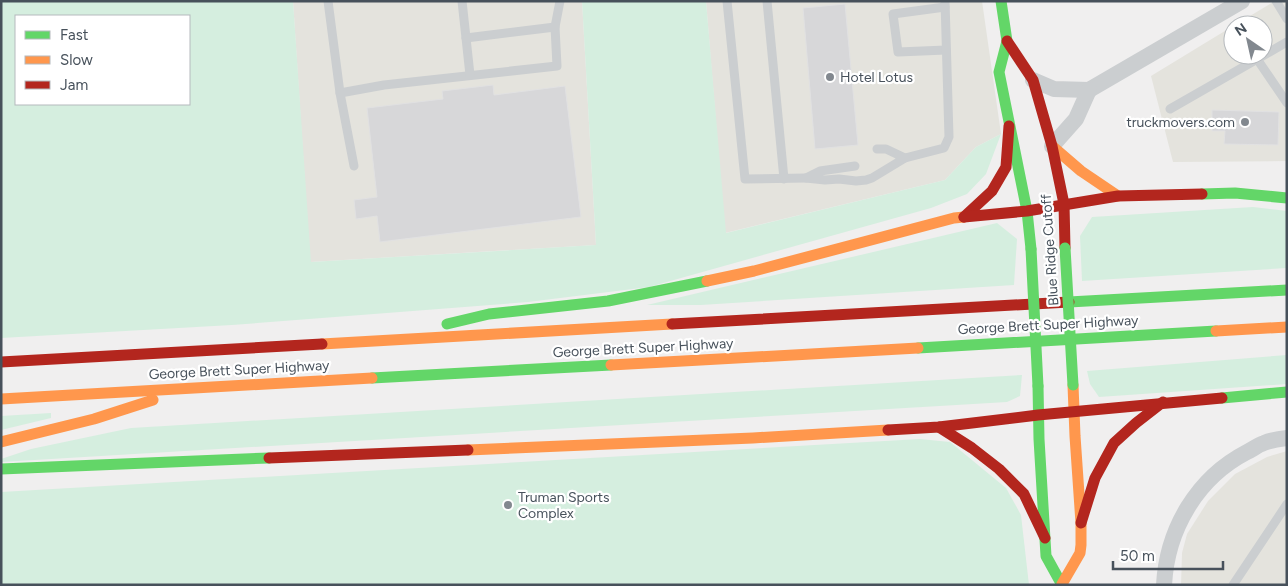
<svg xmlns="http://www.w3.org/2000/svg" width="1288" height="586" font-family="Figtree,sans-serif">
  <rect width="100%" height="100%" fill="#f0efef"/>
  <!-- commercial -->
  <g fill="#e4e3dd">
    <polygon points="293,1 582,1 596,245 310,262"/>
    <polygon points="706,1 982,1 1001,134 976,147 945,180 725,233"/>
    <polygon points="1275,1 1287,1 1287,161 1173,162 1151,76 1233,26 1233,55 1263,55 1263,25 1235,25"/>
    <polygon points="1287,451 1287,585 1181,585 1182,553 1187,534 1208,501 1235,474 1267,457"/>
  </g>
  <!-- green -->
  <g fill="#d5eedf" fill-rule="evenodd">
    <path d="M1,1H293L311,262L596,245L582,1H706L726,233L945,180L976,147L1001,134L986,174L967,194L931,208L649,287L528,302L232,325L1,338ZM16,16H189V104H16Z"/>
    <polygon points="1253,207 1287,211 1287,268 1082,281 1080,236 1092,217"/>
    <polygon points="997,223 1017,239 1014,285 701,305 647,305"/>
    <polygon points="1287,355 1287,384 1099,397 1090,384 1087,371"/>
    <polygon points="1022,375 1020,396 1007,402 1,462 1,459 31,449 131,428"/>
    <polygon points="51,413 51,418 1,430 1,416"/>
    <polygon points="920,439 950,442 1006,488 1021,515 1029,585 1,585 1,492"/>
  </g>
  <!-- building -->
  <g fill="#d7d7d9" stroke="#e1e1e2">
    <polygon points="845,4 858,145 815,149 803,8"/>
    <polygon points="493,85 494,95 565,86 581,217 380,242 377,216 356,219 354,200 377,197 367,108 443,99 442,91"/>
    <polygon points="1212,110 1279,112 1278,145 1224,144 1225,131 1212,131"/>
  </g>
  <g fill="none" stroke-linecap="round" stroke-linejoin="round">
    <!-- lane -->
    <g stroke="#cbced0" stroke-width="9">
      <polyline points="328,1 340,93 384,85 557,66 555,27 560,1"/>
      <polyline points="462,1 470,75"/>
      <polyline points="727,1 745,179 806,178"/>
      <polyline points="767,1 784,179"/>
      <polyline points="1276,1 1287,19"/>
      <polyline points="945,7 893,14 898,52 946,50"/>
      <polyline points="466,38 555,27"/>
      <polyline points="1257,59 1287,103"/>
      <polyline points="340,93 354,166"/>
      <polyline points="1170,109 1287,42"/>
      <polyline points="905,158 944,148 949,137 945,1"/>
      <polyline points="855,166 820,171 806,178 825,180 839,179 856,181 866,180 872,178 905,158 886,149 877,149"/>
      <polyline points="1233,585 1287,504"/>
    </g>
    <!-- street -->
    <g stroke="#cbced0" stroke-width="16">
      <polyline points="1033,80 1054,89 1089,90 1242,1"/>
      <polyline points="1052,146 1076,119 1089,90"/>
      <path d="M1164,585C1167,529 1197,478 1247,452C1253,449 1258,445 1264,443C1271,440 1279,439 1287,438"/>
    </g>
    <!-- fast -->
    <g stroke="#63d668" stroke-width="11">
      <polyline points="1001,1 1007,41 999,72 1027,211 1031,249"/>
      <polyline points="1202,194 1235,193 1287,198"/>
      <polyline points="1069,302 1287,290"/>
      <polyline points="447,324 489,314 608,301 707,281"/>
      <polyline points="918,348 1216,331"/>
      <polyline points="372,378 611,365"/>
      <polyline points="1038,386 1039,439 1046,556 1062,585"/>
      <polyline points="1222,398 1287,392"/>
      <polyline points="1,469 269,458"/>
    </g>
    <!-- slow -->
    <g stroke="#ff974d" stroke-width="11">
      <polyline points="1052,146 1081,171 1118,196"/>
      <polyline points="707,281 754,271 954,218 964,217"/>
      <polyline points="1216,331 1287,327"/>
      <polyline points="322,344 672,324"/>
      <polyline points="611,365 918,348"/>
      <polyline points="1,399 372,378"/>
      <polyline points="1,442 94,419 153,400"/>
      <polyline points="468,450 753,438 888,430"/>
      <polyline points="1062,584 1080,553 1081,545 1081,523 1075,436 1073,385"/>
    </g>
    <!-- jam -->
    <g stroke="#b3261e" stroke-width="11">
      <polyline points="1007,41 1033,80 1052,146 1064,204 1065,248"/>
      <polyline points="964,217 992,191 1006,167 1009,126"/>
      <polyline points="964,217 1027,211 1118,196 1202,194"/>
      <polyline points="672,324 1069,302"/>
      <polyline points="1,362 322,344"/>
      <polyline points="939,427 972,448 999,469 1024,494 1045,538"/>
      <polyline points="888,430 939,427 1038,415 1222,398"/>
      <polyline points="269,458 468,450"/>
      <polyline points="1081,523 1095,478 1114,443 1136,423 1163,402"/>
    </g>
    <!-- fast-bridge -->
    <g stroke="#63d668" stroke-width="11">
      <polyline points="1065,248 1073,385"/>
      <polyline points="1031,249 1038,386"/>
    </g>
  </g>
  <!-- markers -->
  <g fill="#82888f" stroke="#fff" stroke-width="2">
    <circle cx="830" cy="77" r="5"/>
    <circle cx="1245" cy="122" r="5"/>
    <circle cx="508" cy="505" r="5"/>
  </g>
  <g text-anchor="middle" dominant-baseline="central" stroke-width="4.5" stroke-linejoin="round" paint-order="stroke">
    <!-- poi labels -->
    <g font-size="14" fill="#47515b" stroke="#fff" text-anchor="start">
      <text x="840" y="77">Hotel Lotus</text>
      <text x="1235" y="122" text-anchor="end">truckmovers.com</text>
      <text x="518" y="497">Truman Sports<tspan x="518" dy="16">Complex</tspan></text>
    </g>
    <!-- street labels -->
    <g font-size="14" fill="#47515b" stroke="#fff">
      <text transform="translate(1050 250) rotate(-94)">Blue Ridge Cutoff</text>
      <text transform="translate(1048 325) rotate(-3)">George Brett Super Highway</text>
      <text transform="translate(643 348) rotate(-3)">George Brett Super Highway</text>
      <text transform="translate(239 370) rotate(-3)">George Brett Super Highway</text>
    </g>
  </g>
  <!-- border -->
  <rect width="1288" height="586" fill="none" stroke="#47515b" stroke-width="5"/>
  <!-- legend -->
  <rect x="15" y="15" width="175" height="90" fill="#ffffff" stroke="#b5b9bd"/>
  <rect x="25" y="31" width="25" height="8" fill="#63d668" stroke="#b5b9bd"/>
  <text x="60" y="40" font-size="15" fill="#47515b">Fast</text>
  <rect x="25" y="56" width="25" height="8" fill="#ff974d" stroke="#b5b9bd"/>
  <text x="60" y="65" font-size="15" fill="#47515b">Slow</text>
  <rect x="25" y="81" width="25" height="8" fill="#b3261e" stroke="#b5b9bd"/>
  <text x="60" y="90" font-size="15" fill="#47515b">Jam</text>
  <!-- north arrow -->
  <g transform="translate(1248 40) rotate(326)"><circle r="24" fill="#ffffff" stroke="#b5b9bd"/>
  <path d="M0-4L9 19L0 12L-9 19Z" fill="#82888f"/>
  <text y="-8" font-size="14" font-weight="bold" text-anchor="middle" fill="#47515b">N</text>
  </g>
  <!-- scale -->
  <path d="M1113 561v8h110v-8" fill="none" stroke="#47515b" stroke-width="2.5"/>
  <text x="1120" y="561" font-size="15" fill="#47515b" stroke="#ffffff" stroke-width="4" paint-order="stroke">50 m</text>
</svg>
